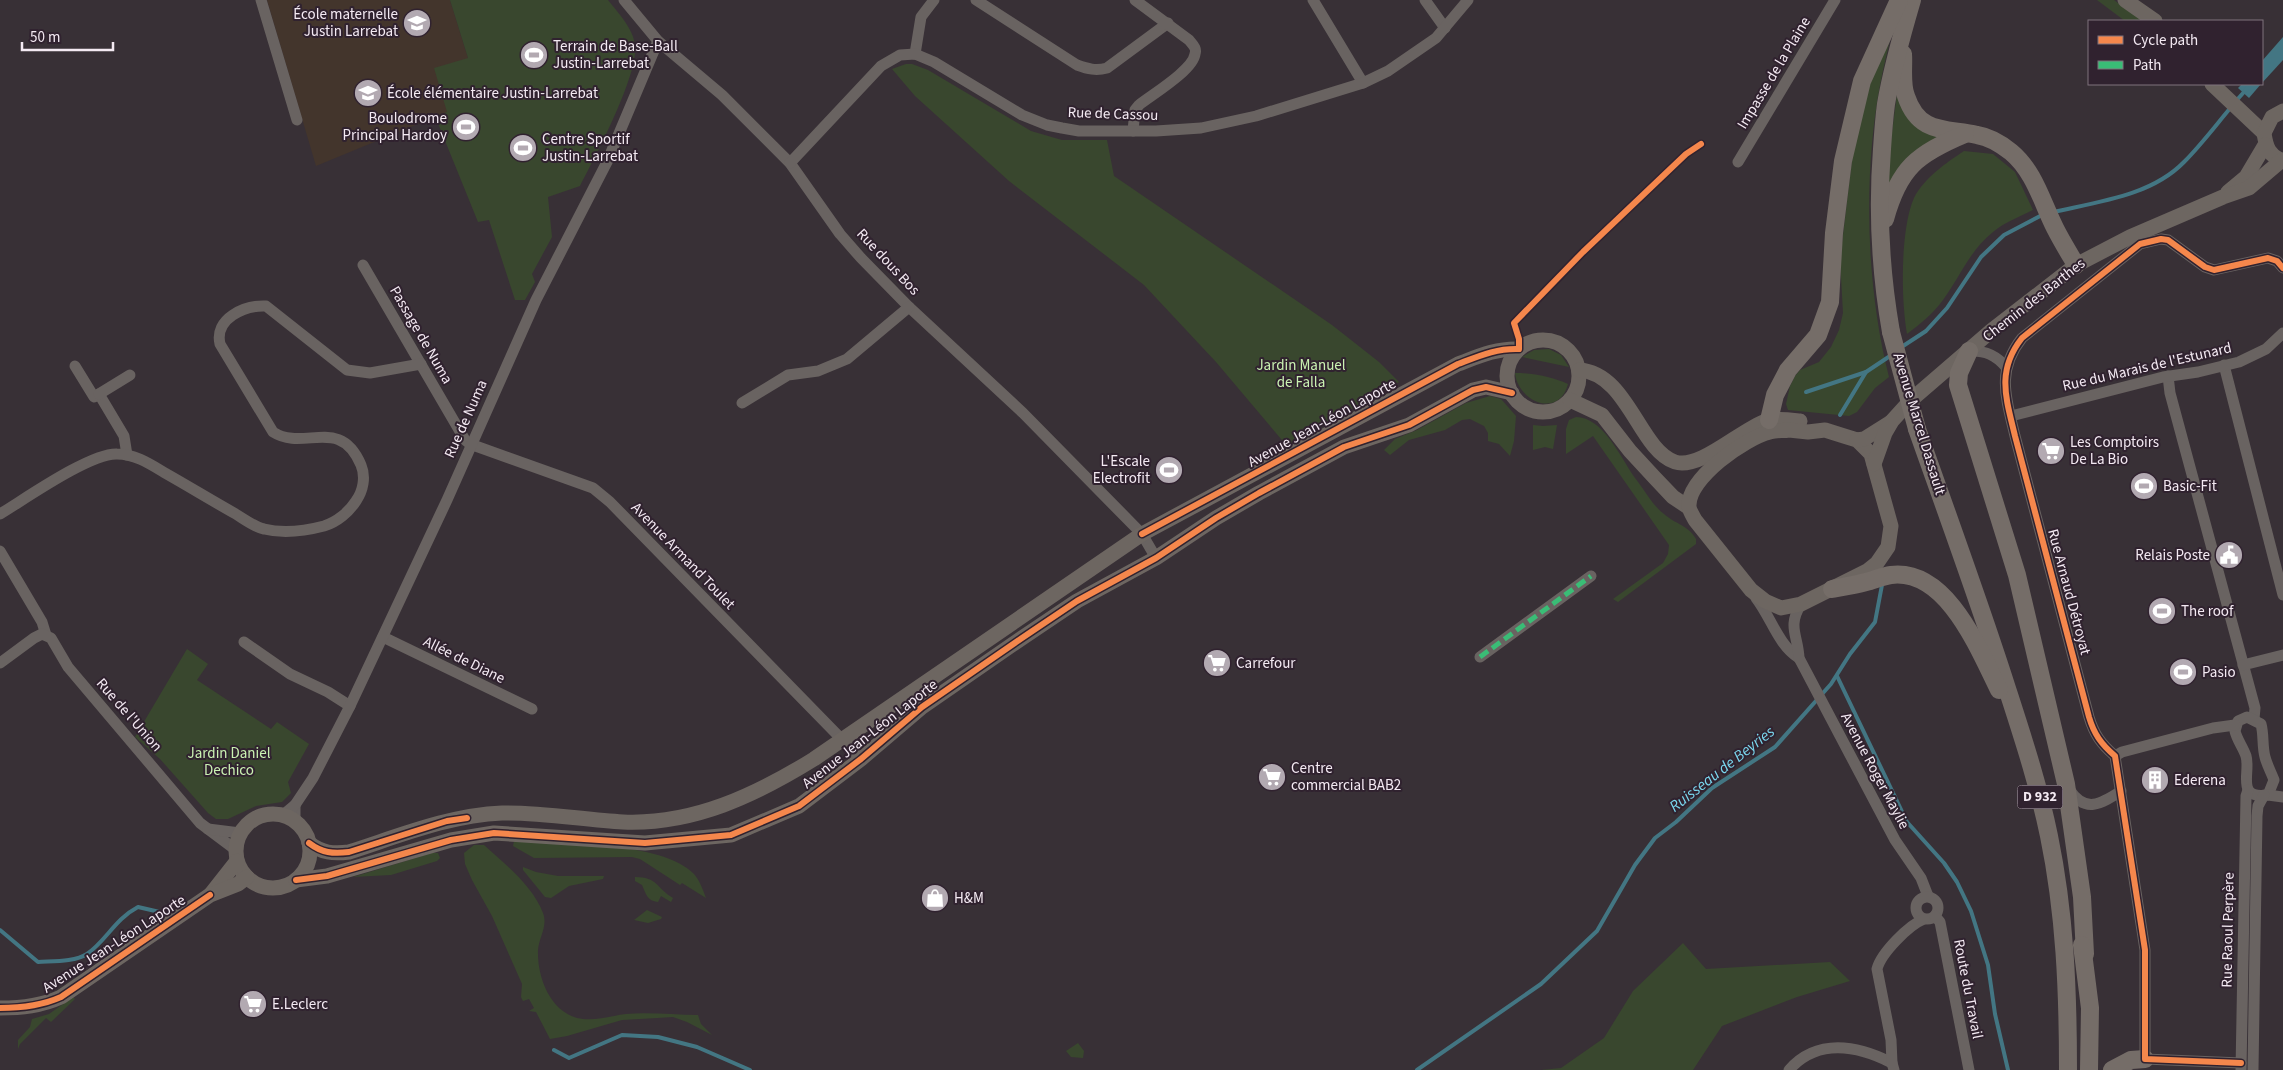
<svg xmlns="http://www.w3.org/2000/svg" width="2283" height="1070" font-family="'Source Sans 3',sans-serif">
  <rect width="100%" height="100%" fill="#383036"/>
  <!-- education -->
  <polygon fill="#43352c" points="267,0 450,0 468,58 447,112 316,166"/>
  <!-- green -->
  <g fill="#39472e">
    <path d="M450,0H608C618,13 634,29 635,46C638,76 595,157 580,186L548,197L552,237L532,274L535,282L525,300H515L489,220L478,222L435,116L447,112L434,68L468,58Z"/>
    <polygon points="2097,0 2114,0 2143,21 2125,21"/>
    <path d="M1894,21C1890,42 1884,63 1880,85C1863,176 1866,287 1889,377L1875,388L1857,412L1849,416L1788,410L1786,404L1790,386L1795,376L1800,370L1819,362L1831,347L1839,330L1843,313L1840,260L1853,151L1874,68Z"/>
    <polygon points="906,64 912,64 928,70 1031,131 1062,140 1107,140 1114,176 1332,325 1379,362 1399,382 1287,446 1216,362 1144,285 1009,181 915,96 892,69"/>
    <polygon points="1898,86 1940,137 1888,190 1890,148"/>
    <path d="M1964,151L1993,154L2015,172L2033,210C2019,217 2005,222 1993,232C1970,250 1960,277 1943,300C1933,314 1920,324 1907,334C1901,300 1900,230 1914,198C1924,178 1946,163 1964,151Z"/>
    <polygon points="1549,349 1561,355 1569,367 1522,357 1534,350"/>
    <path d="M1515,373C1533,373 1552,377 1568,384C1559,419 1518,402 1515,373Z"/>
    <polygon points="1490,396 1501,399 1516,416 1514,441 1510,456 1499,444 1488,441 1488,433 1484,426 1470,419 1462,420 1445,430 1409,440 1390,455 1384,450 1395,439 1417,430 1466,403"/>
    <path d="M1576,417C1603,417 1621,458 1635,478C1644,489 1652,505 1664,514C1675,524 1688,525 1696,539V544L1618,602L1613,599L1663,563L1668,554L1669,545L1593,436L1566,454V429L1569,420Z"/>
    <polygon points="1533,425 1543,426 1557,425 1553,449 1545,447 1533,450"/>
    <polygon points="187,649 208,664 197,680 271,729 277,722 309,744 288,782 291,793 282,802 256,806 228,819 216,819 208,813 160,759 135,737"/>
    <path d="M514,841C558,844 663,841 694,874C700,881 703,890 706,898L682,883L680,885L640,859L632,857L534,858L513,846Z"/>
    <path d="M474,845H484C504,863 533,886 543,913C548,926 539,937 538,950C537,976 549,1010 577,1018C594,1022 609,1016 626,1014C649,1012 675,1015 698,1015L701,1024L712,1035L687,1022L673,1017L657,1018L622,1020L567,1036L550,1039L536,1012L529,1011L534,1008L529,999L523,1001L521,997L522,984L492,916L472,880L465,864L464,853Z"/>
    <polygon points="432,853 438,853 440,858 437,861 391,875 353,877"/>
    <polygon points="523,867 536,872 558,876 604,876 603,879 569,886 551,898 545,897 523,870"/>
    <path d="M635,877C658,877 656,888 673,898L671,902L661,896L658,902C647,901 646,894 642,885L635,881Z"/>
    <polygon points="647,910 662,917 661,919 648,923 634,920"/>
    <polygon points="1683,943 1706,969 1830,962 1850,981 1797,997 1722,1026 1693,1070 1541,1070 1561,1068 1604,1038 1633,991"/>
    <polygon points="73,997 75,999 51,1022 46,1018 20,1044 18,1049 18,1040 30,1027 32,1019 49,1014"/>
    <polygon points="1078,1043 1084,1051 1083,1058 1071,1057 1066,1051"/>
  </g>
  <!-- water -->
  <g fill="#437683">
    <polygon points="2283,37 2283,60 2262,83 2262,61"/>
    <polygon points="2242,84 2261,84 2249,98 2238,88"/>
  </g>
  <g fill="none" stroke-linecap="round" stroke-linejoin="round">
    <!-- stream -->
    <g stroke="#437683" stroke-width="4">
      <polyline points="2236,101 2251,84"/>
      <path d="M2053,212C2097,202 2151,196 2184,162C2201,145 2216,125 2232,106"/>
      <polyline points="1900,348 1926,331 1947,308 1981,257 2004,235 2044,214"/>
      <polyline points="1806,392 1866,372"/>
      <polyline points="1840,415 1866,372 1893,354"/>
      <polyline points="1837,676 1907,822 1944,863 1957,882 1971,911 1988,965 1995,1014 2008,1070"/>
      <path d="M0,930L38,962C52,961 75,962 87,954C106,941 115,919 138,907L164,913"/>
      <polyline points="554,1050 569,1058 622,1035 658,1037 697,1047 750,1070"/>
      <polyline points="1417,1070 1541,984 1597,931 1635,865 1655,838 1676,822 1712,788 1775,747 1831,684 1850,654 1875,622 1882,585"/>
    </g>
    <!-- street -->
    <g stroke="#696361" stroke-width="11">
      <polyline points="261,0 297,120"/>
      <polyline points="624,0 658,41 722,95 790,163 840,234 861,258 909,307 1023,413 1142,534 1156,558"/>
      <path d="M976,0L1077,65C1088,69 1096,71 1107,68L1168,23"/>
      <polyline points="1313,0 1363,83"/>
      <polyline points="1425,0 1445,28"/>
      <polyline points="915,54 921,17 934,0"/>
      <path d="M1133,131L1135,110L1139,105C1153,94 1193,70 1195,54C1197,48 1193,45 1189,40L1135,0"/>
      <polyline points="1738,162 1835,0"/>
      <polyline points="790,163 881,66 900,55 915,54 934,62 1022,115 1047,125 1062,128 1079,131 1156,131 1201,128 1256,116 1363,83 1388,71 1436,38 1468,0"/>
      <polyline points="363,265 465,440 470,444 593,488 610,502 861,759"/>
      <path d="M1969,351C1985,350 1996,355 2006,367"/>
      <polyline points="2224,365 2283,595"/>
      <polyline points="75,366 94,397 99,394 124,436 127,455"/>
      <polyline points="2168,376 2170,393 2255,708 2254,719"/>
      <polyline points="99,394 130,375"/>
      <polyline points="742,403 788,375 818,371 847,359 909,307"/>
      <polyline points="2011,416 2163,377 2198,372 2239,362 2266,349 2283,333"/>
      <path d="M0,514C25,499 90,453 117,454C135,454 150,464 165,473C188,486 211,500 234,513C243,518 254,527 264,529C284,534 305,531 324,526C337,522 349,512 356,501C363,491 366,477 361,465C340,415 304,452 273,432L220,344C214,319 244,305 266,306L347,370L370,373L421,364"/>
      <polyline points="0,551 42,622 46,635"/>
      <path d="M1756,598C1771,617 1778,645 1799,658"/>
      <path d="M1801,604C1787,627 1798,635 1799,658L1895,840L1921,878L1928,896"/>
      <polyline points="383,637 532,709"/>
      <polyline points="244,642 290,674 328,692 350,706"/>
      <polyline points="1480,657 1591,576"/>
      <polyline points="0,663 34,638 42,634 51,638 68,667 200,823 236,850"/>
      <polyline points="2243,665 2283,655"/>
      <path d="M2247,717L2261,724C2264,735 2262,746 2265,757C2267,765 2271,772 2274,780L2268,795C2235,800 2251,772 2246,756C2243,747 2237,740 2235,731L2238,721Z"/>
      <polyline points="2115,756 2122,752 2213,728 2235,725"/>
      <path d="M2069,789C2085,814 2101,804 2121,791"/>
      <polyline points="2268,795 2283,797"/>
      <polyline points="295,805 295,821"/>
      <polyline points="283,815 295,805 313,778 350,706 447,500 536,300 607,162 658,41"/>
      <polyline points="208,829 240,833"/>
      <circle cx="1927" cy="908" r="11"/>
      <polyline points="1935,916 1940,922 1969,1070"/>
      <path d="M2241,1063L2145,1059V950L2115,756C2101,744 2094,734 2089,717L2015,436C2006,398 1996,371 2022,338L2140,244L2161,239L2168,240L2205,267L2214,270L2268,258L2277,261L2283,268"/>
      <path d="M1789,1070C1817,1038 1857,1045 1892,1063"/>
      <path d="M1894,1070L1892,1063L1891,1040L1877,969C1881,953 1909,925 1924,919"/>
      <polyline points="2241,1070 2246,796 2248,790"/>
      <polyline points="2253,1070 2257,816 2258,806 2264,795"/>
    </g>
    <!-- secondary -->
    <g stroke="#6d6661" stroke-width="15">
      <polyline points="2125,0 2155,21"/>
      <polyline points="2212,84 2264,133"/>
      <path d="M2283,111L2272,117L2264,133C2266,147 2269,156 2283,161"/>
      <polyline points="2228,192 2246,177 2265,145"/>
      <circle cx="1543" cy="376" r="36"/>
      <path d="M1579,370C1628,373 1639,450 1675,462C1700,470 1740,430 1766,421C1776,418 1790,420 1800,421"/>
      <polyline points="1570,400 1602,415 1630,451 1654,477 1673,497 1688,507"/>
      <path d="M1789,430L1808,432L1825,430L1844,436L1857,440L1871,454L1891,526L1888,547L1877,563L1867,571L1801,604L1781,608L1765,601L1751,590L1695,520C1693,516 1689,510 1689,506C1688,478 1745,438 1770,432C1776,430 1783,431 1789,430Z"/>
      <polyline points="1857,440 1864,439 1891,422"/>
      <polyline points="1874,464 1885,433 1892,421 1911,400 1991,331 2076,265 2130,237 2223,197 2249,188 2282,160"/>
      <circle cx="273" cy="851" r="37"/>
      <path d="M309,843C322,853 333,854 349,852C399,836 450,815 502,813C540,812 585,820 623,822C693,825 756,795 814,759L1142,534L1458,364C1479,356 1497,348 1519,349"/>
      <polyline points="296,880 327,876 451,840 494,833 645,843 731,835 799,806 861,759 922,707 1022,638 1077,601 1156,558 1216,518 1259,493 1344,447 1409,425 1473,390 1486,387 1512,393"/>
      <polyline points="211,894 237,861"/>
      <path d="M0,1008C22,1008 41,1006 61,997L210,895L238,884L247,877"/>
    </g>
    <!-- primary -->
    <g stroke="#756d68" stroke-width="18">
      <path d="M1903,54C1904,66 1901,84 1906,96C1919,135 1946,128 1977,135C1990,137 2001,144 2011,152C2034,171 2042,202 2055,228C2061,240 2069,253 2076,265"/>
      <path d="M1885,219C1899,168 1917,154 1965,134"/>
      <path d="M1891,332C1880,269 1877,213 1882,149C1883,134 1884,119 1886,104C1892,69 1902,34 1912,0"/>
      <polyline points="1969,351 1959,373 1958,385 2017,575 2066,784 2082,897 2085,954"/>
      <polyline points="1769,420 1775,395 1788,370 1818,335 1830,302 1834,233 1843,161 1862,81 1899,0"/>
      <path d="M1917,429C1946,511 1976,593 2003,676C2020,729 2038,782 2049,836C2065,914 2068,991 2068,1070"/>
      <path d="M1832,589C1843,587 1855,585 1866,582C1874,580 1883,576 1891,575C1947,568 1979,650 1999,690"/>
      <polyline points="2082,945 2090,1008 2089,1070"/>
      <polyline points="2112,1070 2131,1060 2145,1059"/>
    </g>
    <!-- primary-bridge -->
    <polyline stroke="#756d68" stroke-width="18" points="1891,332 1917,429"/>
    <!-- quiet -->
    <polyline stroke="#3abd76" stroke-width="5" stroke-dasharray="10 5" stroke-linecap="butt" points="1480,657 1591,576"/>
    <defs>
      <g id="cycleway">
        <path d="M1142,534L1458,364C1479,356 1497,348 1519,349V339L1514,323L1583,252L1686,154L1701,144"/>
        <path d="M309,843C322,853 333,854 349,852L447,821L467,818"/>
        <polyline points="296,880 327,876 451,840 494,833 645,843 731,835 799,806 861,759 922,707 1022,638 1077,601 1156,558 1216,518 1259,493 1344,447 1409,425 1473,390 1486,387 1512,393"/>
        <path d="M0,1008C22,1008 41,1006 61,997L210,895"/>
        <path d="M2241,1063L2145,1059V950L2115,756C2101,744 2094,734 2089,717L2015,436C2006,398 1996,371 2022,338L2140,244L2161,239L2168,240L2205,267L2214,270L2268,258L2277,261L2283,268"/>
      </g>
    </defs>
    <!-- cycleway casing -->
    <use href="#cycleway" stroke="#30222f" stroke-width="9"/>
    <!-- cycleway -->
    <use href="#cycleway" stroke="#f5874c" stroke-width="6"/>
  </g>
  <!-- icons -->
  <defs>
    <symbol id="school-disc" viewBox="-11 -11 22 22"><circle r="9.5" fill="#b2a9b1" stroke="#30222f"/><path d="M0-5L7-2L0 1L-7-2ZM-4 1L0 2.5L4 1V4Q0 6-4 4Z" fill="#fff"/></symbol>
    <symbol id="stadium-disc" viewBox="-11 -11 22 22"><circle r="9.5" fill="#b2a9b1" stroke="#30222f"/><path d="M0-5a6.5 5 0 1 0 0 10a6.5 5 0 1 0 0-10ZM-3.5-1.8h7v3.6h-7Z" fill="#fff"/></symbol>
    <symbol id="supermarket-disc" viewBox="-11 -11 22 22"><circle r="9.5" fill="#b2a9b1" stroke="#30222f"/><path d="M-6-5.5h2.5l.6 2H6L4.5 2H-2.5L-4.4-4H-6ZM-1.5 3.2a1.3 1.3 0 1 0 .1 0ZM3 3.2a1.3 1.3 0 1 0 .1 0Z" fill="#fff"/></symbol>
    <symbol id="civic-disc" viewBox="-11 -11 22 22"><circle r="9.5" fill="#b2a9b1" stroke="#30222f"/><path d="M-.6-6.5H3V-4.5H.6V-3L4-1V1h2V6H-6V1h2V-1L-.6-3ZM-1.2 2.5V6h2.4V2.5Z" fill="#fff"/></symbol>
    <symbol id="building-disc" viewBox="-11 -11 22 22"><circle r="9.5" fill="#b2a9b1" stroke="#30222f"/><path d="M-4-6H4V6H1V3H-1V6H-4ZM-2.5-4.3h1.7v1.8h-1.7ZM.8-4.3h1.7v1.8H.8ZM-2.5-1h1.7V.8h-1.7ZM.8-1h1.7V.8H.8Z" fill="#fff"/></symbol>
    <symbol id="shop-disc" viewBox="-11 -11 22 22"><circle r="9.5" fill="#b2a9b1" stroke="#30222f"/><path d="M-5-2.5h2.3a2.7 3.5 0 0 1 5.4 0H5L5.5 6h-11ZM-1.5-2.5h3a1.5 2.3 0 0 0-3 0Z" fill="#fff"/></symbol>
  </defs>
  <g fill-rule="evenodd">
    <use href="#school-disc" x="401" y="7" width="32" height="32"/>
    <use href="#stadium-disc" x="518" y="39" width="32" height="32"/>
    <use href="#school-disc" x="352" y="77" width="32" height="32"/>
    <use href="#stadium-disc" x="450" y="111" width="32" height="32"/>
    <use href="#stadium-disc" x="507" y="132" width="32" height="32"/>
    <use href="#supermarket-disc" x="2035" y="435" width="32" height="32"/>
    <use href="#stadium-disc" x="1153" y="454" width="32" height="32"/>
    <use href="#stadium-disc" x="2128" y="470" width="32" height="32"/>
    <use href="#civic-disc" x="2213" y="539" width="32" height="32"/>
    <use href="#stadium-disc" x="2146" y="595" width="32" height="32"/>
    <use href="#supermarket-disc" x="1201" y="647" width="32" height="32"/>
    <use href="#stadium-disc" x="2167" y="656" width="32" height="32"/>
    <use href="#supermarket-disc" x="1256" y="761" width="32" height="32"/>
    <use href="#building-disc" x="2139" y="764" width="32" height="32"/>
    <use href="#shop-disc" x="919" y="882" width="32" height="32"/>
    <use href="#supermarket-disc" x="237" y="988" width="32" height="32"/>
  </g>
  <g text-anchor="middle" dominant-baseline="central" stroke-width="4" stroke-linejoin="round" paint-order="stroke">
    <!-- shield labels -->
    <rect fill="#30222f" stroke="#b9aeb8" stroke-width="1" x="2017.5" y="785.5" width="45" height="23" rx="4"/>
    <g font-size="14" font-weight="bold" fill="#f4eaf3">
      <text x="2040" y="797">D 932</text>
    </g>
    <!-- poi labels -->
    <g font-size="15" fill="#f4eaf3" stroke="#30222f" text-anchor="start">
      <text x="398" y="14" text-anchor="end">École maternelle<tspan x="398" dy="17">Justin Larrebat</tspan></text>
      <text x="553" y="46">Terrain de Base-Ball<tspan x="553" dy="17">Justin-Larrebat</tspan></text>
      <text x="387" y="93">École élémentaire Justin-Larrebat</text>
      <text x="447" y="118" text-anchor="end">Boulodrome<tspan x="447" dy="17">Principal Hardoy</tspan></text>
      <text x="542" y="139">Centre Sportif<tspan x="542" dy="17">Justin-Larrebat</tspan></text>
      <text x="2070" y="442">Les Comptoirs<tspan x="2070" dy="17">De La Bio</tspan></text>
      <text x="1150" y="461" text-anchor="end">L'Escale<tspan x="1150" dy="17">Electrofit</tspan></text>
      <text x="2163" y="486">Basic-Fit</text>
      <text x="2210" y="555" text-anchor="end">Relais Poste</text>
      <text x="2181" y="611">The roof</text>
      <text x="1236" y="663">Carrefour</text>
      <text x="2202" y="672">Pasio</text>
      <text x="1291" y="768">Centre<tspan x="1291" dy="17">commercial BAB2</tspan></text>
      <text x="2174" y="780">Ederena</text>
      <text x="954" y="898">H&amp;M</text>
      <text x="272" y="1004">E.Leclerc</text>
    </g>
    <!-- street labels -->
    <g font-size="15" fill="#f4eaf3" stroke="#30222f">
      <text transform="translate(1774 73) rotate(-59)">Impasse de la Plaine</text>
      <text transform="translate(1113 114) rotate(2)">Rue de Cassou</text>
      <text transform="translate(888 262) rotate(47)">Rue dous Bos</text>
      <text transform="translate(2034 300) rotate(-38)">Chemin des Barthes</text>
      <text transform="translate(421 335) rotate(60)">Passage de Numa</text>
      <text transform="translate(2147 367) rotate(-13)">Rue du Marais de l'Estunard</text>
      <text transform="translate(466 419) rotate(-66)">Rue de Numa</text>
      <text transform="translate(1322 423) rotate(-29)">Avenue Jean-Léon Laporte</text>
      <text transform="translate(1919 424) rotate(73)">Avenue Marcel Dassault</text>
      <text transform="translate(683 556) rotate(46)">Avenue Armand Toulet</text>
      <text transform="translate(2069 592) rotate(75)">Rue Arnaud Détroyat</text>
      <text transform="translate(464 660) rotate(26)">Allée de Diane</text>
      <text transform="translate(129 715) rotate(49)">Rue de l'Union</text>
      <text transform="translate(870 734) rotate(-38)">Avenue Jean-Léon Laporte</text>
      <text transform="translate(1875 771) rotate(62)">Avenue Roger Maylie</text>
      <text transform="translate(2228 930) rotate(-89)">Rue Raoul Perpère</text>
      <text transform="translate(114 944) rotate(-33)">Avenue Jean-Léon Laporte</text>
      <text transform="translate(1968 989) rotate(79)">Route du Travail</text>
    </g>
    <!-- park labels -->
    <g font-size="15" fill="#caf2b2" stroke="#30222f">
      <text x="1301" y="365">Jardin Manuel<tspan x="1301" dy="17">de Falla</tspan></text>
      <text x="229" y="753">Jardin Daniel<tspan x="229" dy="17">Dechico</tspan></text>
    </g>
    <!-- water labels -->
    <g font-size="16" font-style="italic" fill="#7ad7ee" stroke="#30222f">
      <text transform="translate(1722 769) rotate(-38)">Ruisseau de Beyries</text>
    </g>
  </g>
  <!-- legend -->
  <rect x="2088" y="20" width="175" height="65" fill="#30222f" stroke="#7e727d"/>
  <rect x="2098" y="36" width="25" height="8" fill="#f5874c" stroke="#7e727d"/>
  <text x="2133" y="45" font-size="15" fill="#f4eaf3">Cycle path</text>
  <rect x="2098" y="61" width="25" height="8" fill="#3abd76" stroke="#7e727d"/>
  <text x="2133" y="70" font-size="15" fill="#f4eaf3">Path</text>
  <!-- scale -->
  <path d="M22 42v8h91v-8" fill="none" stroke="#f4eaf3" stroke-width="2.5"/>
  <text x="30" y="42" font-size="15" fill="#f4eaf3" stroke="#30222f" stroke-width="4" paint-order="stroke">50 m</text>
</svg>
